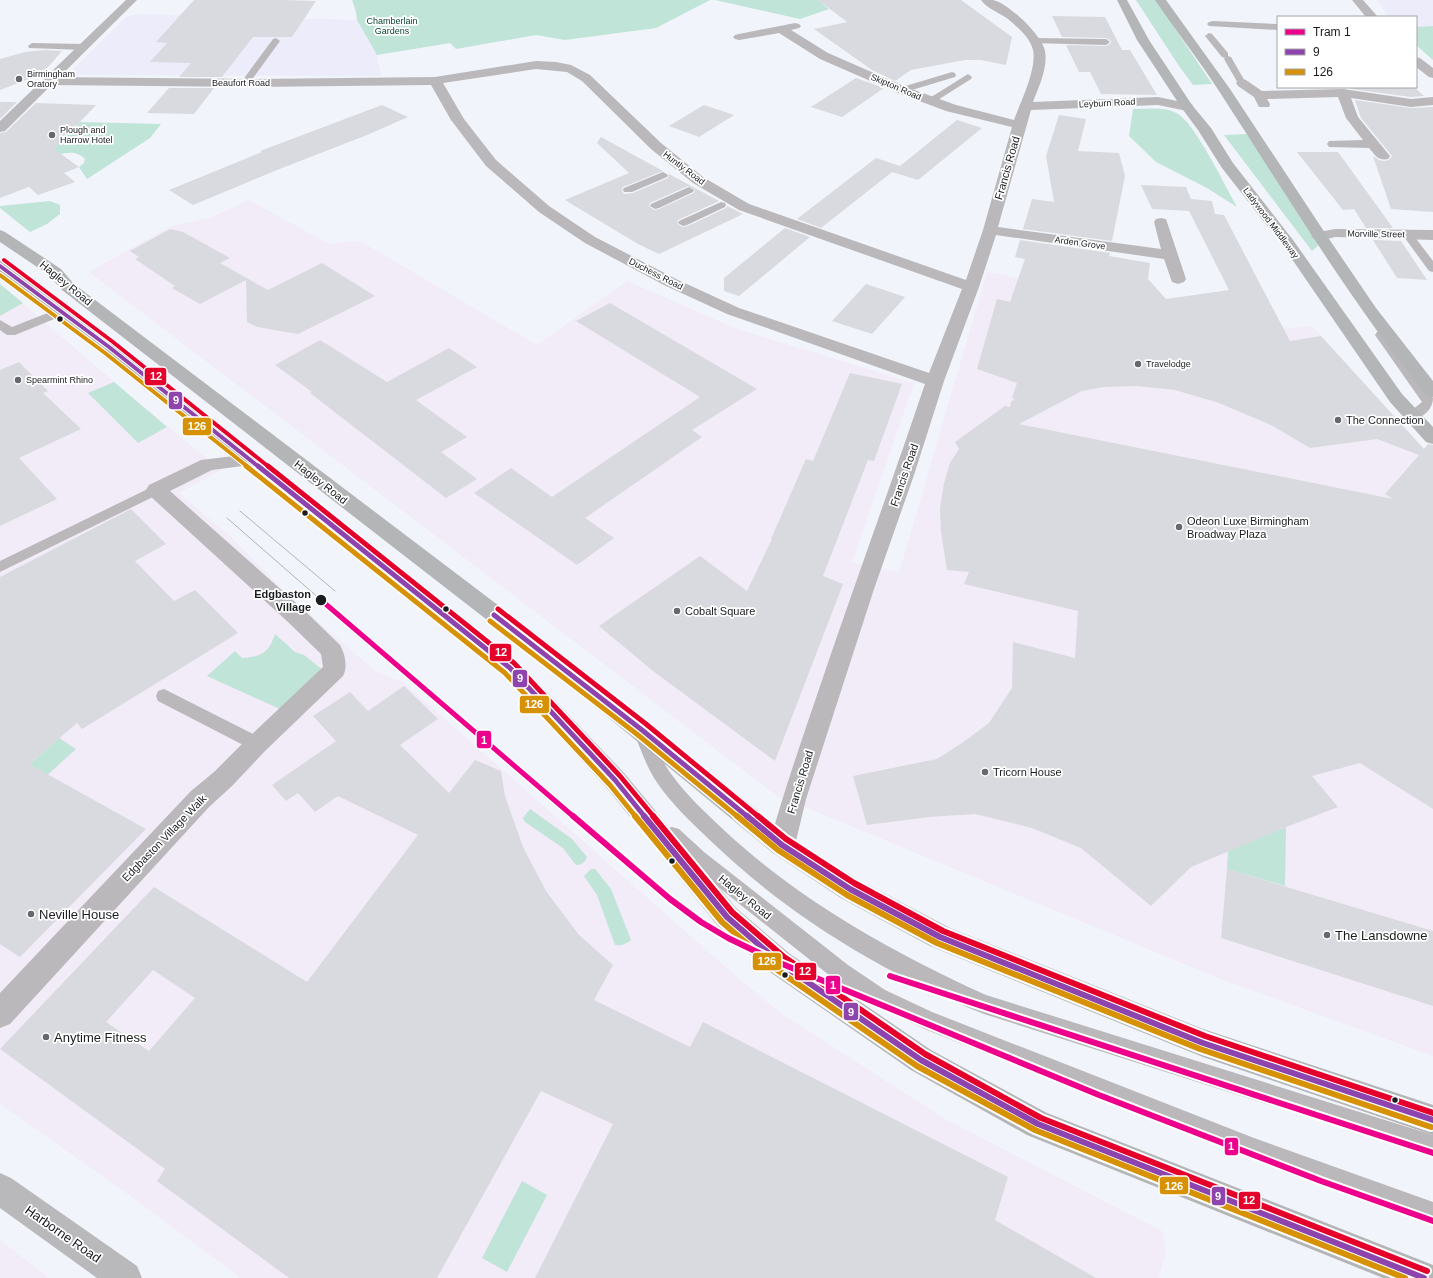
<svg xmlns="http://www.w3.org/2000/svg" width="1433" height="1278" font-family="Arial,sans-serif">
  <rect width="100%" height="100%" fill="#f1f4fa"/>
  <!-- commercial -->
  <g fill="#f2ebf8">
    <polygon points="249,200 329,244 360,241 537,345 627,281 737,329 914,383 852,562 899,573 987,272 1147,303 1154,342 1312,326 1433,459 1433,1056 1218,978 776,795 89,272 171,226 210,218"/>
    <polygon points="0,284 126,392 221,470 179,493 232,538 293,600 376,672 403,682 738,978 782,1014 945,1119 1162,1231 1166,1251 1159,1278 241,1278 125,1192 0,1104"/>
    <polygon points="0,1240 49,1278 0,1278"/>
  </g>
  <!-- education -->
  <g fill="#ececfb">
    <polygon points="1377,0 1433,0 1433,26 1416,27 1416,17 1389,17"/>
    <polygon points="136,14 357,20 377,55 381,76 67,75 126,17"/>
  </g>
  <!-- green -->
  <g fill="#c0e4d7">
    <polygon points="352,0 710,0 656,28 565,40 536,35 456,49 450,43 377,55 357,20 356,12"/>
    <polygon points="715,0 818,0 829,9 800,19"/>
    <polygon points="1136,0 1156,0 1212,84 1193,85 1179,66"/>
    <polygon points="1433,26 1433,60 1416,45 1416,27"/>
    <path d="M1133,109C1148,109 1165,106 1178,114C1196,125 1225,186 1237,207L1207,188L1156,162L1129,136Z"/>
    <path d="M80,122L161,124L150,138L87,179L79,167L84,163L85,159C77,151 68,152 58,155L51,150L54,145L57,146Z"/>
    <polygon points="1247,134 1304,223 1320,244 1312,251 1224,135"/>
    <polygon points="50,201 60,205 60,214 47,224 30,232 0,208 0,206"/>
    <polygon points="0,284 23,303 0,316"/>
    <polygon points="114,382 167,427 138,443 88,393"/>
    <path d="M275,634L295,652L304,655L323,670L280,709L207,676L235,651L242,658C261,657 269,653 275,634Z"/>
    <polygon points="59,738 76,749 0,818 0,790"/>
    <path d="M530,809L572,839L587,857C585,862 582,865 576,865L563,848L525,822L523,818Z"/>
    <polygon points="1286,827 1285,886 1227,869 1228,851"/>
    <path d="M591,869H595L611,889L631,940C626,944 622,946 615,945L597,895L584,876Z"/>
    <polygon points="522,1181 547,1195 507,1272 482,1258"/>
  </g>
  <!-- building -->
  <g fill="#d9dadf" fill-rule="evenodd">
    <polygon points="194,0 282,0 316,1 292,37 253,37 222,77 179,77 191,63 150,62 167,43 156,42"/>
    <polygon points="818,0 961,0 1012,37 1006,65 981,60 965,60 911,70 895,81 872,70 814,29 847,22"/>
    <polygon points="1052,16 1105,17 1122,50 1130,50 1157,95 1101,94 1090,72 1079,72 1066,45 1106,46 1111,43 1111,41 1106,38 1062,37"/>
    <polygon points="45,50 62,51 42,74 0,90 0,59 25,52"/>
    <polygon points="856,78 884,88 842,117 811,107"/>
    <polygon points="1351,87 1414,87 1424,96 1411,97 1351,89"/>
    <polygon points="169,88 214,88 194,114 147,113"/>
    <polygon points="1355,100 1411,108 1433,107 1433,212 1391,209 1373,156 1379,160 1384,161 1389,160 1392,156 1361,118"/>
    <polygon points="0,102 17,102 0,119"/>
    <polygon points="36,103 96,105 54,149 79,167 64,173 75,182 38,195 29,187 0,198 0,133 6,132"/>
    <polygon points="382,105 408,117 367,135 277,170 193,205 169,190 262,152 260,151"/>
    <polygon points="704,105 734,115 699,137 669,126"/>
    <polygon points="1059,115 1086,119 1078,151 1119,153 1125,176 1112,241 1023,229 1032,199 1054,202 1046,156"/>
    <polygon points="957,120 982,128 918,180 892,172 821,228 797,219 876,158 900,166"/>
    <path d="M601,137L663,171L623,187L622,191L624,194L633,193L668,178L669,174L719,201L678,220L677,223L682,227L688,226L726,208L727,206L743,214L659,254L638,244L565,200L629,173L597,143ZM688,186L695,190L694,193L659,209L654,210L649,206L650,203Z"/>
    <polygon points="1297,152 1338,152 1393,228 1366,228 1354,209 1343,210"/>
    <path d="M1141,185L1186,187L1191,199L1212,201L1215,214L1224,215L1290,341L1321,336L1424,449L1428,444L1433,445V809L1360,763L1312,776L1338,807L1286,827L1191,867L1151,906L1081,848L1032,828L975,814L929,817L867,825L853,776L937,759L962,743L989,723L1012,688L1013,642L1075,658L1078,611L964,584L969,572L947,570L941,532L940,508L944,483L950,463L959,449L955,442L1005,406L1010,407L1011,402L1015,399L1012,398L1017,383L977,369L997,299L1010,302L1025,259L1015,257L1020,240L1110,253L1109,256L1150,263L1148,279L1166,299L1229,290L1189,211L1152,209ZM1137,386L1175,390L1219,403L1271,425L1310,448L1377,439L1419,455L1385,494L1393,499L1019,424L1082,391L1104,387Z"/>
    <polygon points="785,228 810,237 739,296 724,291 724,278"/>
    <polygon points="170,229 183,232 230,258 220,263 268,290 322,263 375,296 298,334 257,327 247,322 246,280 200,304 172,288 175,286 135,259 139,257 130,251"/>
    <polygon points="1373,240 1401,241 1427,280 1397,278"/>
    <polygon points="866,284 905,297 872,334 832,321"/>
    <polygon points="610,303 757,389 692,430 702,437 585,518 614,538 577,565 474,493 511,468 552,497 700,397 576,321"/>
    <polygon points="320,340 387,382 449,348 477,367 416,400 467,437 441,452 477,479 446,498 310,393 312,392 275,365"/>
    <polygon points="19,362 48,391 43,393 81,429 19,458 57,499 0,526 0,370"/>
    <polygon points="850,373 902,384 874,461 868,460 823,576 843,584 775,761 653,671 599,626 700,556 747,591 772,539 771,539 806,459 813,461"/>
    <polygon points="131,509 166,544 135,561 174,601 195,590 238,633 82,729 77,723 29,764 146,829 20,957 0,944 0,577"/>
    <path d="M404,686L438,719L400,745L449,793L475,760L501,771L505,796L523,847L546,891L579,935L613,965L594,1000L690,1047L703,1022L1008,1177L995,1220L1096,1278H535L613,1124L541,1091L437,1278H289L157,1181L165,1169L0,1049L154,887L307,982L418,835L338,796L315,812L298,793L286,801L272,785L336,741L313,716L350,692L368,711ZM153,970L195,998L149,1051L106,1022Z"/>
    <polygon points="1227,869 1433,931 1433,1006 1221,938"/>
  </g>
  <g fill="none" stroke-linecap="round" stroke-linejoin="round">
    <!-- service -->
    <g fill="#bab8ba" fill-rule="evenodd">
      <polygon points="1209,33 1212,34 1228,53 1228,56 1231,57 1246,83 1245,85 1239,85 1224,59 1225,58 1222,57 1205,36"/>
      <polygon points="276,38 280,41 248,85 242,85 241,83 242,81 273,39"/>
      <polygon points="1035,38 1106,39 1110,42 1106,45 1032,43 1031,41"/>
      <polygon points="32,43 83,44 87,47 83,50 29,48 28,46"/>
      <polygon points="952,72 955,73 956,75 955,77 902,93 897,90 899,88"/>
      <polygon points="968,74 972,77 971,79 933,103 927,103 925,101"/>
      <polygon points="663,172 668,175 667,177 632,192 624,192 623,190 624,188"/>
      <polygon points="689,187 694,190 693,192 659,208 655,209 650,206 651,204"/>
      <polygon points="721,202 725,203 726,205 725,207 687,225 683,226 678,223 679,221"/>
      <polygon points="1407,231 1411,232 1433,261 1433,272 1429,271 1402,234"/>
      <polygon points="60,308 64,309 66,312 64,315 15,335 7,335 0,330 0,320 12,327"/>
      <path d="M1381,331L1385,332L1433,398C1433,410 1421,421 1408,418L1406,415L1422,402L1375,335L1377,332Z"/>
      <polygon points="156,485 161,487 163,490 161,493 0,572 0,561"/>
      <polygon points="164,689 263,739 266,744 263,749 257,751 251,749 158,701 156,696 158,691"/>
      <path d="M642,724L648,726C656,743 660,760 672,775C687,796 707,814 726,832C802,902 892,952 986,995L1433,1135V1157L984,1014C885,974 790,917 713,843C692,823 670,803 654,778C645,763 640,747 633,731L636,726Z"/>
      <polygon points="672,827 679,829 704,852 848,965 885,990 932,1012 1254,1138 1433,1202 1433,1226 1254,1160 927,1030 871,1004 834,979 732,898 690,864 665,841 663,835 665,829"/>
    </g>
    <!-- minor -->
    <g fill="#bab8ba" fill-rule="evenodd">
      <path d="M981,0C984,0 989,0 993,0C1008,3 1042,35 1045,51C1048,68 1039,86 1033,102L1158,97L1192,104L1193,107L1192,110L1187,111L1158,105L1031,110L998,227L1161,249L1154,222L1156,219L1161,218L1166,219L1186,279L1184,282L1178,284L1172,282L1164,259L996,235L979,287L944,381L914,475L874,589L806,799L795,845L791,853L782,856L773,853L769,845C783,794 800,745 817,695C852,591 890,488 925,384L727,314L664,285L585,243L539,212L486,166L451,120L431,85L254,87L48,85L44,84L42,81L44,78L48,77L254,79L435,77L536,61L556,62L571,65L590,75L661,143L703,177L749,204L966,280L983,230L1012,127L946,111L898,93L820,59L779,33L739,40L735,39L733,37L735,35L739,34L795,23L799,24L801,26L799,28L791,30L828,53L906,87L956,105L1014,120C1021,101 1037,69 1033,50C1030,37 1017,27 1008,19C1000,13 986,8 981,0ZM536,69L567,72L582,81L651,149L693,183L739,210L962,289L929,373L739,308L676,279L595,237L549,206L496,160L464,119L443,83Z"/>
      <polygon points="1352,0 1363,0 1378,17 1366,17"/>
      <polygon points="1213,21 1278,24 1278,30 1209,26 1207,24 1209,22"/>
      <polygon points="1416,57 1420,58 1433,68 1433,78 1429,77 1416,67"/>
      <path d="M1242,79L1246,80L1262,91L1343,89L1411,99L1433,97V105L1411,107L1351,98L1358,117L1390,156L1388,159C1378,161 1375,155 1369,148L1329,147L1327,144L1329,141L1363,140L1346,118L1338,97L1267,99L1270,104L1269,107H1259L1254,97L1238,86L1236,83L1238,80Z"/>
      <polygon points="1335,229 1433,230 1433,240 1335,237 1319,241 1314,239 1311,236 1314,233"/>
      <path d="M250,454L257,456L259,460L257,464L212,470L170,491L304,610L340,645C345,654 348,667 343,676L265,751L232,786L209,807L10,1024L0,1028V993L191,791L214,772L249,737L323,667L321,654L288,622L149,495L146,490L149,485L201,460Z"/>
    </g>
    <!-- secondary -->
    <g fill="#b9b8ba" fill-rule="evenodd">
      <polygon points="126,0 137,0 5,131 0,132 0,121"/>
      <polygon points="0,1173 11,1178 137,1266 142,1278 97,1278 0,1208"/>
    </g>
    <!-- trunk -->
    <g fill="#b4b5b6" fill-rule="evenodd">
      <polygon points="1117,0 1127,0 1149,40 1192,105 1211,128 1233,163 1293,240 1402,394 1433,427 1433,444 1426,442 1390,402 1283,246 1222,168 1198,130 1181,107 1137,40"/>
      <path d="M1155,0H1166L1230,89L1327,236L1376,308L1433,381V397L1427,396C1349,300 1286,194 1219,91C1199,60 1176,31 1155,0Z"/>
      <polygon points="0,230 5,232 61,269 74,284 552,646 791,837 859,880 950,928 1203,1029 1433,1105 1433,1135 1203,1057 930,946 841,898 773,853 536,658 62,290 49,275 0,242"/>
      <polygon points="0,261 5,263 115,343 518,662 624,773 736,908 790,954 931,1050 1047,1113 1433,1265 1433,1278 1383,1278 1027,1135 911,1070 770,972 718,926 606,787 502,674 103,351 0,274"/>
    </g>
    <!-- tram -->
    <g stroke="#b3b4b6" stroke-width="1">
      <polyline points="240,511 335,591"/>
      <polyline points="227,518 321,600"/>
    </g>
    <defs>
      <polyline id="bus-1-far2" points="0,266 109,347 259,467"/>
      <g id="bus-1-far1">
        <polyline points="258,466 510,668 615,780 645,817"/>
        <polyline points="494,615 642,730 748,817"/>
      </g>
      <g id="bus-1">
        <polyline points="644,816 727,917 780,963 921,1060 1038,1124 1424,1278"/>
        <polyline points="747,816 782,845 850,889 940,937 1203,1043 1433,1120"/>
      </g>
      <polyline id="bus-2-far2" points="0,275 105,353 248,467"/>
      <g id="bus-2-far1">
        <polyline points="246,466 505,673 610,785 636,817"/>
        <polyline points="490,621 638,735 738,817"/>
      </g>
      <g id="bus-2">
        <polyline points="635,816 722,922 776,969 917,1066 1035,1130 1405,1278"/>
        <polyline points="737,816 778,850 847,895 937,943 1200,1049 1431,1127"/>
      </g>
      <polyline id="bus-3-far2" points="4,260 113,342 269,467"/>
      <g id="bus-3-far1">
        <polyline points="268,466 514,663 620,776 654,817"/>
        <polyline points="498,609 646,724 759,817"/>
      </g>
      <g id="bus-3">
        <polyline points="653,816 732,912 784,957 925,1054 1041,1118 1427,1271"/>
        <polyline points="758,816 786,839 854,883 943,931 1205,1036 1433,1113"/>
      </g>
    </defs>
    <!-- bus-1-far2 casing -->
    <use href="#bus-1-far2" stroke="#fff" stroke-width="6"/>
    <!-- bus-1-far1 casing -->
    <use href="#bus-1-far1" stroke="#fff" stroke-width="8"/>
    <!-- bus-1 casing -->
    <use href="#bus-1" stroke="#fff" stroke-width="10"/>
    <!-- bus-2-far2 casing -->
    <use href="#bus-2-far2" stroke="#fff" stroke-width="6"/>
    <!-- bus-2-far1 casing -->
    <use href="#bus-2-far1" stroke="#fff" stroke-width="8"/>
    <!-- bus-2 casing -->
    <use href="#bus-2" stroke="#fff" stroke-width="10"/>
    <!-- bus-3-far2 casing -->
    <use href="#bus-3-far2" stroke="#fff" stroke-width="6"/>
    <!-- bus-3-far1 casing -->
    <use href="#bus-3-far1" stroke="#fff" stroke-width="8"/>
    <!-- bus-3 casing -->
    <use href="#bus-3" stroke="#fff" stroke-width="10"/>
    <!-- bus-1-far2 -->
    <use href="#bus-1-far2" stroke="#8e44ad" stroke-width="4"/>
    <!-- bus-1-far1 -->
    <use href="#bus-1-far1" stroke="#8e44ad" stroke-width="5"/>
    <!-- bus-1 -->
    <use href="#bus-1" stroke="#8e44ad" stroke-width="6"/>
    <!-- bus-2-far2 -->
    <use href="#bus-2-far2" stroke="#d69105" stroke-width="4"/>
    <!-- bus-2-far1 -->
    <use href="#bus-2-far1" stroke="#d69105" stroke-width="5"/>
    <!-- bus-2 -->
    <use href="#bus-2" stroke="#d69105" stroke-width="6"/>
    <!-- bus-3-far2 -->
    <use href="#bus-3-far2" stroke="#e4002b" stroke-width="4"/>
    <!-- bus-3-far1 -->
    <use href="#bus-3-far1" stroke="#e4002b" stroke-width="5"/>
    <!-- bus-3 -->
    <use href="#bus-3" stroke="#e4002b" stroke-width="6"/>
    <defs>
      <polyline id="tram-1-far1" points="321,600 574,817"/>
      <g id="tram-1">
        <polyline points="573,816 670,899 701,922 728,938 780,963 1099,1095 1321,1181 1433,1221"/>
        <polyline points="890,976 1433,1153"/>
      </g>
    </defs>
    <!-- tram-1-far1 casing -->
    <use href="#tram-1-far1" stroke="#fff" stroke-width="8"/>
    <!-- tram-1 casing -->
    <use href="#tram-1" stroke="#fff" stroke-width="10"/>
    <!-- tram-1-far1 -->
    <use href="#tram-1-far1" stroke="#ec008c" stroke-width="5"/>
    <!-- tram-1 -->
    <use href="#tram-1" stroke="#ec008c" stroke-width="6"/>
  </g>
  <!-- markers -->
  <g fill="#65686c" stroke="#fff" stroke-width="1.5">
    <circle cx="19" cy="79" r="4"/>
    <circle cx="52" cy="135" r="4"/>
    <circle cx="1138" cy="364" r="4"/>
    <circle cx="18" cy="380" r="4"/>
    <circle cx="1338" cy="420" r="4"/>
    <circle cx="1179" cy="527" r="4"/>
    <circle cx="677" cy="611" r="4"/>
    <circle cx="985" cy="772" r="4"/>
    <circle cx="31" cy="914" r="4"/>
    <circle cx="1327" cy="935" r="4"/>
    <circle cx="46" cy="1037" r="4"/>
  </g>
  <g fill="#1a1c20" stroke="#fff" stroke-width="1.5">
    <circle cx="60" cy="319" r="3.5"/>
    <circle cx="305" cy="513" r="3.5"/>
    <circle cx="321" cy="600" r="6"/>
    <circle cx="446" cy="609" r="3.5"/>
    <circle cx="672" cy="861" r="3.5"/>
    <circle cx="785" cy="975" r="3.5"/>
    <circle cx="1395" cy="1100" r="3.5"/>
  </g>
  <g text-anchor="middle" dominant-baseline="central" stroke-width="3.5" stroke-linejoin="round" paint-order="stroke">
    <!-- far-park labels -->
    <g font-size="9" fill="#0a4531" stroke="#fff">
      <text x="392" y="21">Chamberlain<tspan x="392" dy="10">Gardens</tspan></text>
    </g>
    <!-- far-poi labels -->
    <g font-size="9" fill="#1a1c20" stroke="#fff" text-anchor="start">
      <text x="27" y="74">Birmingham<tspan x="27" dy="10">Oratory</tspan></text>
      <text x="60" y="130">Plough and<tspan x="60" dy="10">Harrow Hotel</tspan></text>
      <text x="1146" y="364">Travelodge</text>
      <text x="26" y="380">Spearmint Rhino</text>
    </g>
    <!-- far-street labels -->
    <g font-size="9" fill="#1a1c20" stroke="#fff">
      <text x="241" y="83">Beaufort Road</text>
      <text transform="translate(896 87) rotate(23)">Skipton Road</text>
      <text transform="translate(1107 103) rotate(-3)">Leyburn Road</text>
      <text transform="translate(684 168) rotate(37)">Huntly Road</text>
      <text transform="translate(1271 223) rotate(53)">Ladywood Middleway</text>
      <text transform="translate(1376 234) rotate(1)">Morville Street</text>
      <text transform="translate(1080 243) rotate(8)">Arden Grove</text>
      <text transform="translate(656 274) rotate(27)">Duchess Road</text>
    </g>
    <!-- street labels -->
    <g font-size="11" fill="#1a1c20" stroke="#fff">
      <text transform="translate(1007 168) rotate(-74)">Francis Road</text>
      <text transform="translate(66 283) rotate(39)">Hagley Road</text>
      <text transform="translate(904 475) rotate(-71)">Francis Road</text>
      <text transform="translate(321 482) rotate(38)">Hagley Road</text>
      <text transform="translate(800 782) rotate(-73)">Francis Road</text>
      <text transform="translate(164 838) rotate(-46)">Edgbaston Village Walk</text>
      <text transform="translate(745 897) rotate(39)">Hagley Road</text>
    </g>
    <!-- poi labels -->
    <g font-size="11" fill="#1a1c20" stroke="#fff" text-anchor="start">
      <text x="1346" y="420">The Connection</text>
      <text x="1187" y="521">Odeon Luxe Birmingham<tspan x="1187" dy="13">Broadway Plaza</tspan></text>
      <text x="685" y="611">Cobalt Square</text>
      <text x="993" y="772">Tricorn House</text>
    </g>
    <!-- stop labels -->
    <g font-size="11" font-weight="bold" fill="#1a1c20" stroke="#fff" text-anchor="end">
      <text x="311" y="594">Edgbaston<tspan x="311" dy="13">Village</tspan></text>
    </g>
    <!-- near-poi labels -->
    <g font-size="13" fill="#1a1c20" stroke="#fff" text-anchor="start">
      <text x="39" y="914">Neville House</text>
      <text x="1335" y="935">The Lansdowne</text>
      <text x="54" y="1037">Anytime Fitness</text>
    </g>
    <!-- near-street labels -->
    <g font-size="13" fill="#1a1c20" stroke="#fff">
      <text transform="translate(63 1234) rotate(35)">Harborne Road</text>
    </g>
  </g>
  <g stroke="#fff" stroke-width="1.5">
    <rect x="144" y="367" width="23" height="19" rx="4" fill="#e4002b"/>
    <rect x="168" y="391" width="15" height="19" rx="4" fill="#8e44ad"/>
    <rect x="182" y="417" width="30" height="19" rx="4" fill="#d69105"/>
    <rect x="489" y="643" width="23" height="19" rx="4" fill="#e4002b"/>
    <rect x="512" y="669" width="16" height="19" rx="4" fill="#8e44ad"/>
    <rect x="519" y="695" width="31" height="19" rx="4" fill="#d69105"/>
    <rect x="476" y="730" width="16" height="19" rx="4" fill="#ec008c"/>
    <rect x="752" y="952" width="30" height="19" rx="4" fill="#d69105"/>
    <rect x="794" y="962" width="23" height="19" rx="4" fill="#e4002b"/>
    <rect x="825" y="975" width="16" height="20" rx="4" fill="#ec008c"/>
    <rect x="843" y="1002" width="16" height="19" rx="4" fill="#8e44ad"/>
    <rect x="1224" y="1137" width="15" height="19" rx="4" fill="#ec008c"/>
    <rect x="1159" y="1176" width="30" height="19" rx="4" fill="#d69105"/>
    <rect x="1211" y="1186" width="15" height="20" rx="4" fill="#8e44ad"/>
    <rect x="1238" y="1191" width="23" height="19" rx="4" fill="#e4002b"/>
  </g>
  <g font-size="11" text-anchor="middle" font-weight="bold" fill="#fff">
    <text x="156" y="380">12</text>
    <text x="176" y="404">9</text>
    <text x="197" y="430">126</text>
    <text x="501" y="656">12</text>
    <text x="520" y="682">9</text>
    <text x="534" y="708">126</text>
    <text x="484" y="744">1</text>
    <text x="767" y="965">126</text>
    <text x="805" y="975">12</text>
    <text x="833" y="989">1</text>
    <text x="851" y="1016">9</text>
    <text x="1231" y="1150">1</text>
    <text x="1174" y="1190">126</text>
    <text x="1218" y="1200">9</text>
    <text x="1249" y="1204">12</text>
  </g>
  <!-- legend -->
  <rect x="1277" y="16" width="140" height="72" fill="#ffffff" stroke="#a3a4a6"/>
  <rect x="1285" y="29" width="20" height="6" fill="#ec008c" stroke="#a3a4a6"/>
  <text x="1313" y="36" font-size="12" fill="#1a1c20">Tram 1</text>
  <rect x="1285" y="49" width="20" height="6" fill="#8e44ad" stroke="#a3a4a6"/>
  <text x="1313" y="56" font-size="12" fill="#1a1c20">9</text>
  <rect x="1285" y="69" width="20" height="6" fill="#d69105" stroke="#a3a4a6"/>
  <text x="1313" y="76" font-size="12" fill="#1a1c20">126</text>
</svg>
